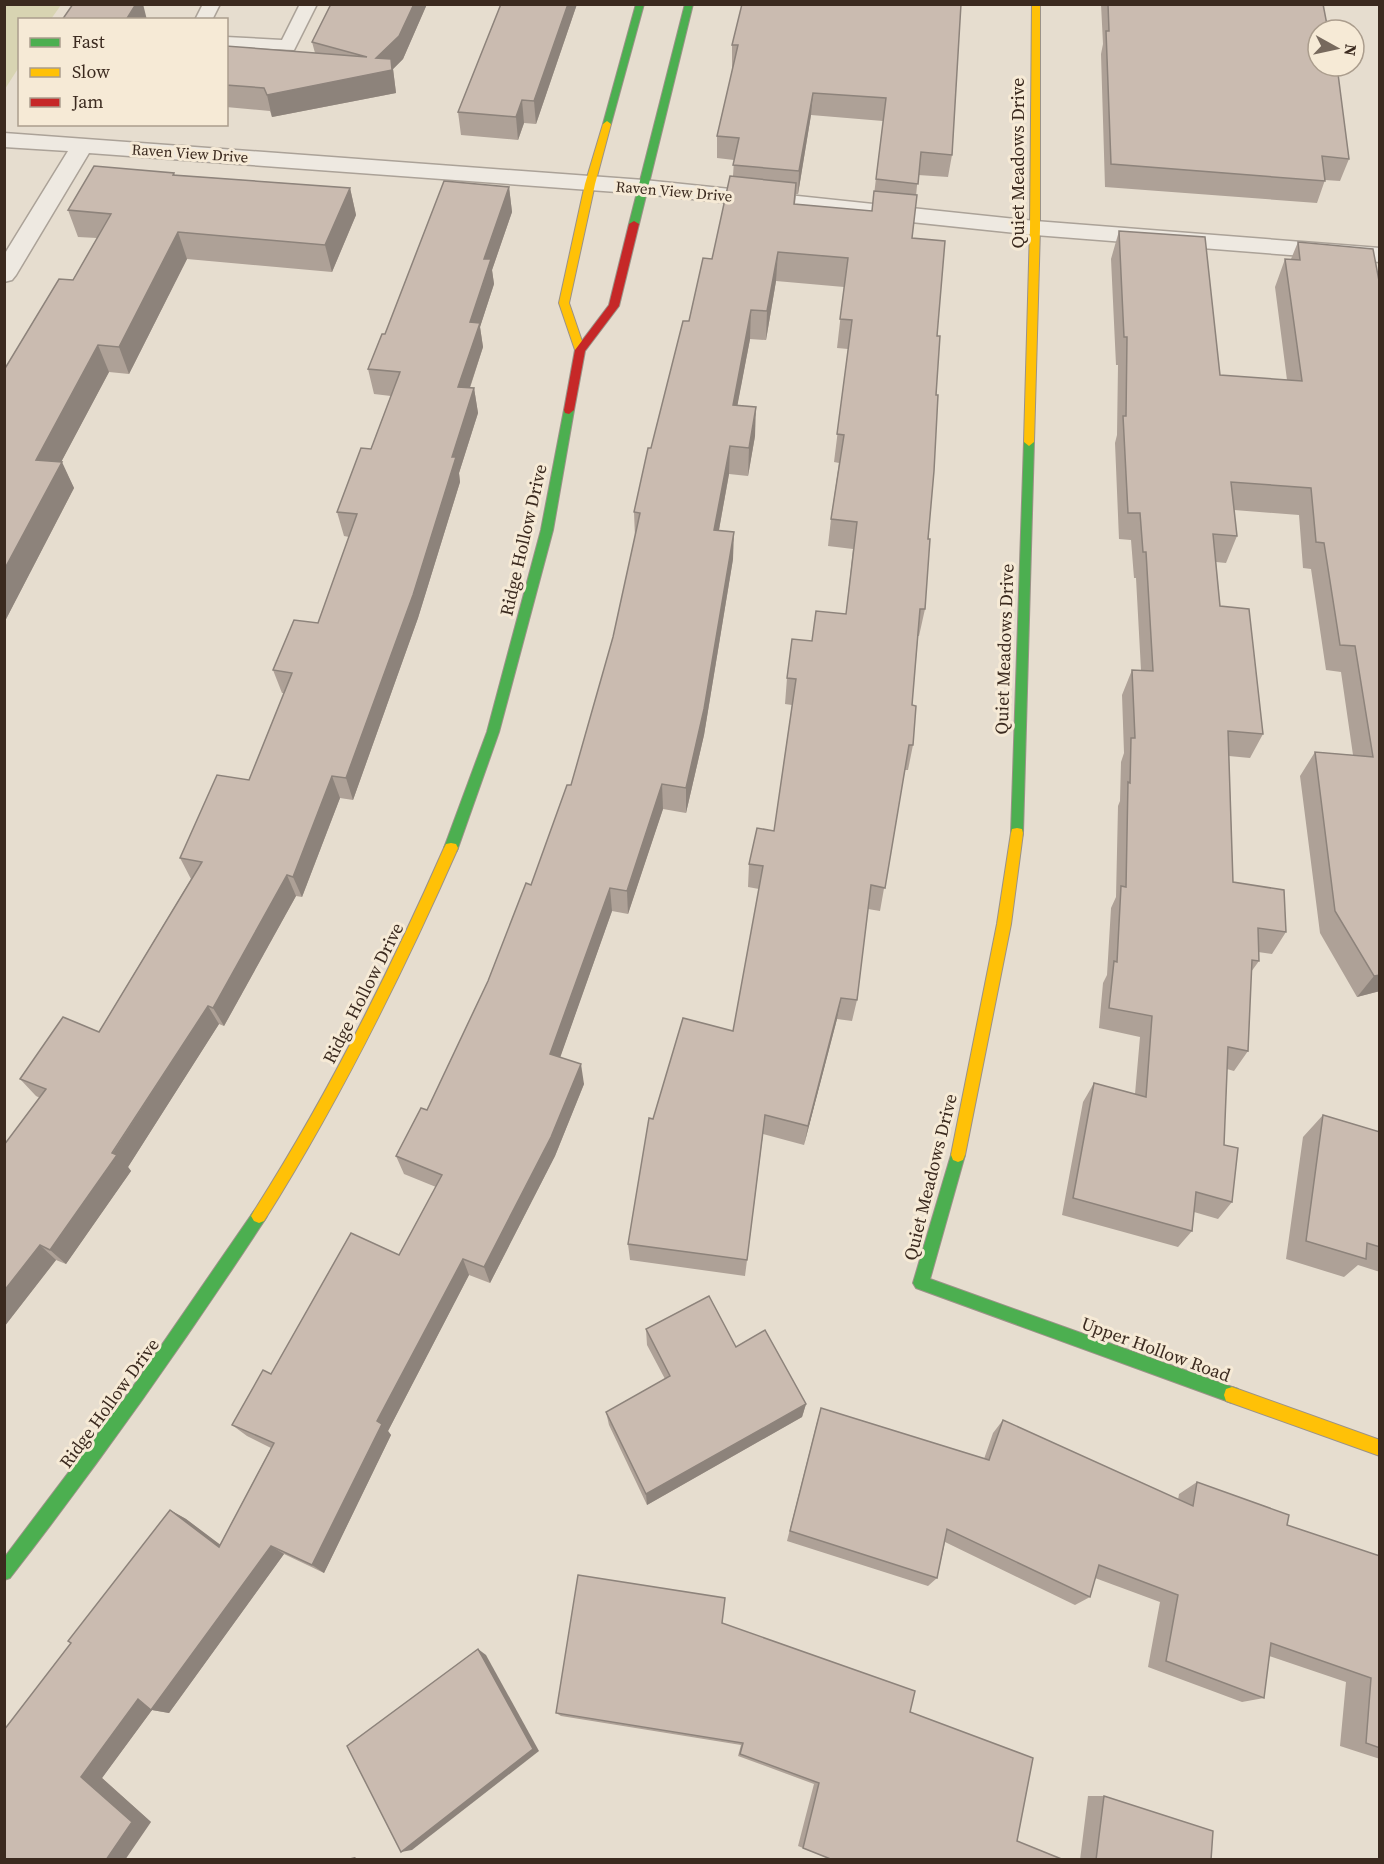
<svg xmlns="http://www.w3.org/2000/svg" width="1384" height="1864" font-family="'Source Serif 4',serif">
  <rect width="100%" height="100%" fill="#e6ddcf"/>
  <!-- green -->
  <polygon fill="#d8d4b2" points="5,4 61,5 51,19 20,20 19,67 5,89"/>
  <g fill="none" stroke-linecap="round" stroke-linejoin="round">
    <defs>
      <g id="lane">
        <polygon points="203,4 220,4 212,20 195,20"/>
        <polygon points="300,4 317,4 294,50 226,47 226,37 282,40"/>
      </g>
      <polygon id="street" points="4,133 644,180 1035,221 1380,248 1380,262 1035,235 644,194 89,153 16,275 12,280 4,282 4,255 68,151 4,147"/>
      <g id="fast">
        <polygon points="636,4 644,4 611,124 604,126 603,124"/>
        <polygon points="685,4 693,4 639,224 634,227 629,224"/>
        <polygon points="569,406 574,410 553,530 499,732 458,848 456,852 446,852 444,848 487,732 541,530 564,410"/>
        <polygon points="1029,438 1034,442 1023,833 1022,837 1012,837 1011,833 1024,442"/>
        <polygon points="958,1148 963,1150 965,1155 930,1279 1232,1387 1238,1389 1240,1395 1238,1401 1232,1403 916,1288 913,1283 951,1155 953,1150"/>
        <path d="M259,1209L264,1211L267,1216L264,1221C184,1343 100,1462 10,1578L4,1580V1558L130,1391L254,1211Z"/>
      </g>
      <g id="slow">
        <polygon points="1032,4 1040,4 1040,228 1034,442 1029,446 1024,442 1030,228"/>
        <polygon points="607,121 611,124 595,184 569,303 585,350 580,353 575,350 559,303 585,184 603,124"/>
        <polygon points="1017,828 1022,829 1023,833 1011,924 965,1155 963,1160 958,1162 953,1160 951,1155 997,924 1011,833 1012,829"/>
        <path d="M451,843L456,844L458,848C401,977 339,1102 264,1221L259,1223L254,1221L251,1216L254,1211C328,1095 389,973 444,848L446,844Z"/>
        <polygon points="1232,1387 1380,1440 1380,1456 1226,1401 1224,1395 1226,1389"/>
      </g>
      <polygon id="jam" points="634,221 639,224 619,306 585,351 574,410 569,414 565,413 564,410 575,350 609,305 629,224"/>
    </defs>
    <!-- lane casing -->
    <use href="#lane" stroke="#aba298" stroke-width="3"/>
    <!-- street casing -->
    <use href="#street" stroke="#aba298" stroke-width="3"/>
    <!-- fast casing -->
    <use href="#fast" stroke="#9b9288" stroke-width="2"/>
    <!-- slow casing -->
    <use href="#slow" stroke="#9b9288" stroke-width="2"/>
    <!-- jam casing -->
    <use href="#jam" stroke="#9b9288" stroke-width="2"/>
    <!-- lane -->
    <use href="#lane" fill="#eee9e1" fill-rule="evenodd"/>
    <!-- street -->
    <use href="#street" fill="#eee9e1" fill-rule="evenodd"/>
    <!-- fast -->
    <use href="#fast" fill="#4caf50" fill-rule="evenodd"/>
    <!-- slow -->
    <use href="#slow" fill="#ffc107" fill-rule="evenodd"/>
    <!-- jam -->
    <use href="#jam" fill="#c62828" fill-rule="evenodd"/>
  </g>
  <!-- wall -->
  <g fill="#aea197" fill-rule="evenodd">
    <polygon points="331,4 427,4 403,59 393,69 396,93 272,117 270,111 226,107 226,46 315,53 312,42"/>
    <polygon points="501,4 577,4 536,124 524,123 518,140 461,135 458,112"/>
    <path d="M961,4L952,155L948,177L918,175L912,238L937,336L936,395L925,609L919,636H918L912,705L913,745L908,770H905L880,911L868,909L857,1000L852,1021L837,1019L804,1145L763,1134L745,1276L630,1260L628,1244L653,1119L733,1031L759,889L748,887L749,864L774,831L792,705L785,704L787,678L812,641L846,614L853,549L828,546L831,519L839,463L834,462L848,349L837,348L844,287L776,281L766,340L750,339L737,406L755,436L748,476L729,474L719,530L733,559L704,735L686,813L663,809L628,914L612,911L560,1057L584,1084L555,1156L490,1283L469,1275L388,1431L391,1435L324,1573L284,1554L169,1713L152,1710L102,1778L151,1822L4,1860L71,1643L170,1510L186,1519L220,1545L271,1448L247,1436L232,1425L271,1374L399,1255L436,1187L404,1174L396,1156L427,1110L488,981L531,885L571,785L613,637L635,537L634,512L689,321L712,259L733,176L734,160L717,158V136L733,67H732V45ZM811,115L883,121L872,211L795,204L796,194H798Z"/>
    <polygon points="1101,4 1323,4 1349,159 1340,181 1325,180 1317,203 1105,187 1101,54 1103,44"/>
    <polygon points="174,173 175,175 350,188 356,215 332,272 187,259 129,374 109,372 61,462 74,488 4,623 73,280 97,238 78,237 68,210"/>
    <polygon points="509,187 512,212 492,270 494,284 480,327 483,347 470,388 474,388 478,413 459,473 460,482 418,618 353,800 340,798 302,897 296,896 224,1026 219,1024 128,1167 131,1171 66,1264 56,1260 4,1327 4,1145 40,1098 36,1096 20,1079 99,1032 191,879 180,858 249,780 284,693 282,693 273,670 318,623 349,537 344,536 337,512 371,449 391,396 374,394 368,369 385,334"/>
    <polygon points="1119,231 1220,375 1287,380 1275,287 1285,259 1291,259 1298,242 1380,286 1380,991 1357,997 1320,933 1300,776 1315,752 1353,755 1341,672 1326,670 1311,569 1303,568 1299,515 1234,510 1237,536 1226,563 1216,562 1220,606 1263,734 1250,758 1229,756 1233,882 1286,932 1272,954 1258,952 1259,961 1251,972 1248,1051 1234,1071 1227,1069 1224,1145 1232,1202 1218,1219 1194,1212 1192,1231 1178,1247 1062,1215 1083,1102 1094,1083 1135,1094 1140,1037 1099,1028 1103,983 1107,975 1111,908 1116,897 1118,806 1120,801 1121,762 1124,753 1122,695 1132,670 1141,670 1136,578 1134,578 1131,540 1119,539 1115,443 1117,435 1118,365 1116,365 1111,259"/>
    <polygon points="1323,1115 1380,1132 1380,1272 1358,1265 1344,1277 1286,1259 1303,1137"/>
    <polygon points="646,1329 736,1347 806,1404 802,1417 647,1505 609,1425 606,1412 665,1379 647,1345"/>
    <polygon points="821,1408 984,1459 993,1433 1003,1420 1178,1500 1179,1494 1197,1482 1287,1525 1380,1556 1380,1759 1340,1746 1346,1682 1269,1656 1264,1698 1242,1702 1148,1667 1160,1602 1095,1578 1090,1597 1075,1605 945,1542 937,1578 928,1586 787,1541 817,1422"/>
    <polygon points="722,1623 910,1712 1017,1841 833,1860 798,1846 814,1784 738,1756 741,1745 561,1716 556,1713"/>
    <polygon points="1088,1796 1104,1796 1211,1860 1080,1860"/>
  </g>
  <!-- shaded-wall -->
  <g fill="#8d837b">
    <polygon points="136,4 143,4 147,20 126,20"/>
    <polygon points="414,4 427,4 403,59 393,69 396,93 272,117 267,95 376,58"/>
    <polygon points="568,4 577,4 536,124 534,101"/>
    <polygon points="813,93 811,115 798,194 799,171"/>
    <polygon points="522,100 524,123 518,140 516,117"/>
    <polygon points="509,187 512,212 492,270 494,284 480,327 483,347 462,411 458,387 470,322 484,259"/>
    <polygon points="350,188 356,215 332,272 325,245"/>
    <polygon points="178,232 187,259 129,374 119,347"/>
    <polygon points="778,252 776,281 766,340 767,311"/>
    <polygon points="751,310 750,339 732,434 733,405"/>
    <polygon points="98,345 109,372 49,485 36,460"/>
    <polygon points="474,388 478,413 459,473 460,482 418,618 353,800 346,778"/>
    <polygon points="756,407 755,436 748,476 749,448"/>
    <polygon points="730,446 729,474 714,557 714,530"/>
    <polygon points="62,462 74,488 4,623 4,570"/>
    <polygon points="734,532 733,559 704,735 686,813 686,788"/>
    <polygon points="332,776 340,798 302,897 293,877"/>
    <polygon points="662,784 663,809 628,914 627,891"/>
    <polygon points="287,875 296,896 224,1026 213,1008"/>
    <polygon points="610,888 612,911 554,1075 550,1054"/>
    <polygon points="1380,975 1380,991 1357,997 1374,976"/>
    <polygon points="841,998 837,1019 804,1145 808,1126"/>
    <polygon points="208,1006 219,1024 128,1167 131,1171 66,1264 50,1250"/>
    <polygon points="581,1064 584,1084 555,1156 490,1283 484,1267"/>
    <polygon points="40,1245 56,1260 4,1327 4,1291"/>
    <polygon points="463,1259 469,1275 388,1431 391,1435 324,1573 312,1565 377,1421"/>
    <polygon points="806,1404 802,1417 647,1505 646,1494"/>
    <polygon points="170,1510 186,1519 234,1555 219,1547"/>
    <polygon points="271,1546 284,1554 169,1713 152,1710 102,1778 151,1822 125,1860 106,1860 81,1777 138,1699"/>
    <polygon points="478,1649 486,1655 539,1751 412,1850 401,1852"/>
    <polygon points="355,1857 358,1860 342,1860"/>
  </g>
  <!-- building -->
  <g fill="#cabbb0" stroke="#8d837b" stroke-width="1.5">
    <polygon points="73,4 136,4 126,20 62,20"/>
    <polygon points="331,4 414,4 399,36 376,58 391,59 392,70 267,95 264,88 226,85 226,46 367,57 312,42"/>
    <polygon points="501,4 568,4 534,101 522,100 516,117 458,112"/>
    <polygon points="742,4 961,4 952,155 921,152 918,184 876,179 886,98 813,93 799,171 733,165 739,138 717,136 738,45 732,45"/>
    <polygon points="1108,4 1323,4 1328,30 1318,30 1318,66 1337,66 1349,159 1322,156 1325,181 1111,164 1106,31 1109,31"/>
    <polygon points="94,166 174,173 173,175 350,188 325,245 178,232 119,347 98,345 36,460 62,462 4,570 4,370 59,279 73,280 111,214 68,210"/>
    <polygon points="730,176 796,183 794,204 872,211 874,191 917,195 912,238 945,241 937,336 940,336 936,395 938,395 934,471 928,539 930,539 925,609 920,609 912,705 916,706 913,745 909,745 885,888 871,885 857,1000 841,998 808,1126 765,1115 747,1260 628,1244 649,1118 653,1119 683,1018 733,1031 763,866 749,864 757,828 774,831 796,679 787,678 792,639 812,641 816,611 846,614 857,522 831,519 844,435 837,434 852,320 840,319 848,258 778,252 767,311 751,310 733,405 756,407 749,448 730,446 714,530 734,532 704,709 686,788 662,784 627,891 610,888 550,1054 581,1064 551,1137 484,1267 463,1259 377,1421 382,1424 312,1565 271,1546 151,1710 138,1699 81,1777 132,1822 106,1860 4,1860 4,1730 71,1643 68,1641 170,1510 219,1547 274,1443 232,1425 263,1370 271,1374 351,1233 399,1255 442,1175 396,1156 421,1108 427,1110 488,981 526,883 531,885 567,785 571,785 613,637 640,513 634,512 648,448 651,448 683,321 689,321 703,258 712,259"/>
    <polygon points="444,181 509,187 484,259 491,259 470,322 480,323 458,387 474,388 452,457 456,457 413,595 346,778 332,776 293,877 287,875 213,1008 208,1006 112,1153 117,1155 50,1250 40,1245 4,1291 4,1145 46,1089 20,1079 63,1017 99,1032 202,862 180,858 217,775 249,780 292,673 273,670 294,620 318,623 357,514 337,512 361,448 371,449 400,372 368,369 382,334 385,334"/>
    <polygon points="1119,231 1205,237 1220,375 1302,381 1285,259 1300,260 1298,242 1373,249 1380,286 1380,975 1374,976 1335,911 1315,752 1373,757 1355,646 1340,645 1324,543 1316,542 1311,488 1231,482 1237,536 1213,534 1220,606 1249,609 1263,734 1228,731 1233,882 1284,890 1286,932 1258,928 1259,961 1252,960 1248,1051 1228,1047 1224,1145 1238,1148 1232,1202 1196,1192 1192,1231 1073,1198 1094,1083 1146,1097 1152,1016 1109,1008 1114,961 1117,962 1121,886 1126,887 1128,782 1130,783 1131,738 1135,738 1132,670 1153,671 1146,552 1143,552 1140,513 1128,513 1123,416 1126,416 1127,337 1124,337"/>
    <polygon points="1323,1115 1380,1132 1380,1247 1367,1243 1366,1259 1306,1241"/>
    <polygon points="709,1296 736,1347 765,1330 806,1404 646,1494 606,1412 670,1376 646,1329"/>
    <polygon points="821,1408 989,1460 1003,1420 1193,1506 1197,1482 1289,1515 1287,1525 1380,1556 1380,1748 1366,1743 1371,1678 1271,1643 1264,1698 1166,1661 1178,1595 1099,1565 1090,1597 947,1529 937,1578 790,1531"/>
    <polygon points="578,1575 725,1598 722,1623 915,1691 910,1712 1033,1758 1017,1841 1064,1860 833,1860 803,1848 819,1783 740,1754 743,1743 556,1713"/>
    <polygon points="478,1649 533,1749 401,1852 347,1746"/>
    <polygon points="1104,1796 1213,1831 1211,1860 1096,1860"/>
  </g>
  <g text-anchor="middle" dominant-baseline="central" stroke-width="6" stroke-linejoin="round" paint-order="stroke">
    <!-- far-street labels -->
    <g font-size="15" fill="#3b2a1f" stroke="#f6ead6">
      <text transform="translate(190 153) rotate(4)">Raven View Drive</text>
      <text transform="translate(674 191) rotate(5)">Raven View Drive</text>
    </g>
    <!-- street labels -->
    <g font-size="18" fill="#3b2a1f" stroke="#f6ead6">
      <text transform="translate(1017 163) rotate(-90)">Quiet Meadows Drive</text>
      <text transform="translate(523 540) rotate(-77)">Ridge Hollow Drive</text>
      <text transform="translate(1004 649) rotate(-88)">Quiet Meadows Drive</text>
      <text transform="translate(363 993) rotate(-63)">Ridge Hollow Drive</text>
      <text transform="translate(930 1177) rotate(-76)">Quiet Meadows Drive</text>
      <text transform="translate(1156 1349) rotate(20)">Upper Hollow Road</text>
      <text transform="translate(109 1403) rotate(-54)">Ridge Hollow Drive</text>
    </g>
  </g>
  <!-- border -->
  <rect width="1384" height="1864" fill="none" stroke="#3b2a1f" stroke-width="12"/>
  <!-- legend -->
  <rect x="18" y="18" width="210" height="108" fill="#f6ead6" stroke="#ab9d8d" stroke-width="1.5"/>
  <rect x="30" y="38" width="30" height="9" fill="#4caf50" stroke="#ab9d8d" stroke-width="1.5"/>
  <text x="72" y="48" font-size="18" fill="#3b2a1f">Fast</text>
  <rect x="30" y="68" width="30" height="9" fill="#ffc107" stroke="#ab9d8d" stroke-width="1.5"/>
  <text x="72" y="78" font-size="18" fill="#3b2a1f">Slow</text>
  <rect x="30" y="98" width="30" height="9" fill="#c62828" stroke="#ab9d8d" stroke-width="1.5"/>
  <text x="72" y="108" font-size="18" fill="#3b2a1f">Jam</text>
  <!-- north arrow -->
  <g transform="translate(1336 48) rotate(98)"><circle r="28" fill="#f6ead6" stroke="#ab9d8d" stroke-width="1.5"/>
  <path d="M0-4.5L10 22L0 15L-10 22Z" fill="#77695d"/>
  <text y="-9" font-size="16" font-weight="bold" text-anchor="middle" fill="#3b2a1f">N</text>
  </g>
</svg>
